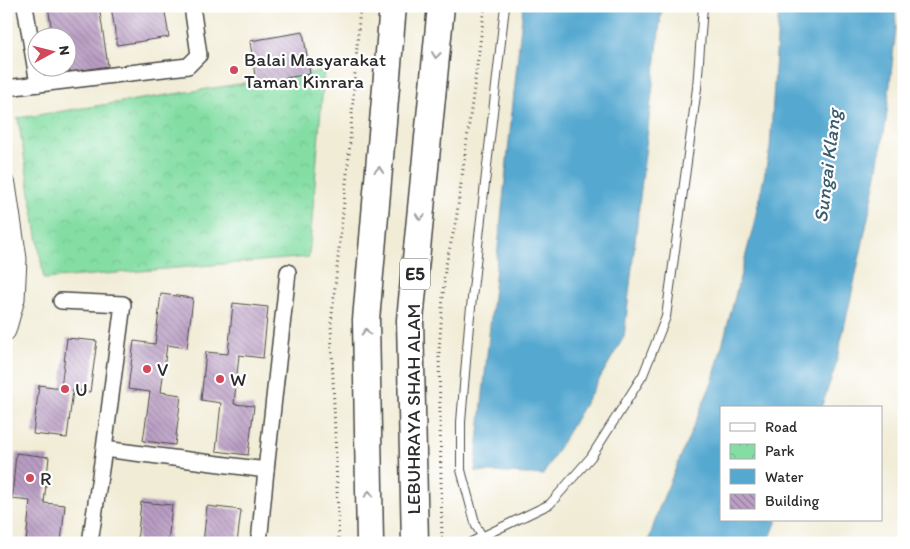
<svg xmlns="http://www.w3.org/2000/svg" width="910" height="549" font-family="Itim,sans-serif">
  <defs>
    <pattern id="park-crowns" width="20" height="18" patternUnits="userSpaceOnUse" patternTransform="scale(1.25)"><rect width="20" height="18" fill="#84dea4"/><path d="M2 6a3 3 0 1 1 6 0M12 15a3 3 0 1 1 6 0" fill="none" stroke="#72bf8d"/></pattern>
    <pattern id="building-back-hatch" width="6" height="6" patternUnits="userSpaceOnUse" patternTransform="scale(1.25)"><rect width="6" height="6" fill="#ba9ec4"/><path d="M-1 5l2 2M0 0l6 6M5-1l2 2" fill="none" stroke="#97819f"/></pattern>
  </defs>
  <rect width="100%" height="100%" fill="#fff"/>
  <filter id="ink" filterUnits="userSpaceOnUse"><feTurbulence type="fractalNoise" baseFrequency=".02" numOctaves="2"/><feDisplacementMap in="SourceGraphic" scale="10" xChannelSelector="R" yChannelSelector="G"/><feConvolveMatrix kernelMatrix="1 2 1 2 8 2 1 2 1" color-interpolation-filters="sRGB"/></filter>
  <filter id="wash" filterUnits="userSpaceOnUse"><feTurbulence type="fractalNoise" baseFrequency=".0096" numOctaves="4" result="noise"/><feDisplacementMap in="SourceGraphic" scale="20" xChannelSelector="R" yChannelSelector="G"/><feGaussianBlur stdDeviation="1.12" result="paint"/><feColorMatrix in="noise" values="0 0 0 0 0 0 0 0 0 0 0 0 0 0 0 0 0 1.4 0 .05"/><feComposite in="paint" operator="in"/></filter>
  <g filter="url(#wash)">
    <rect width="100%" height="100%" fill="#f1ecd6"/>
    <!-- park -->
    <polygon fill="url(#park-crowns)" stroke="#588468" points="324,71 309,257 44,279 18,118"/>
    <!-- water -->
    <g fill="#55a8d0" stroke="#406a7e">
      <polygon points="523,6 662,6 624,337 543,475 475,471"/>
      <polygon points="779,6 895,6 896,28 886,121 876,180 855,279 835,368 821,408 721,408 721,520 777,520 768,543 648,543 659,508 713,380 753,228 770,149"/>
    </g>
    <g id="blocks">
      <!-- building -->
      <g fill="url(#building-back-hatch)">
        <polygon points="48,6 99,6 108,66 59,74 58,68 68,68 68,38 53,38"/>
        <polygon points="111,6 164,6 169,37 117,45"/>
        <polygon points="311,6 328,6 326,11"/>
        <polygon points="303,32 310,74 256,83 250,41"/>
        <polygon points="161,294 193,298 187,348 167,345 161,392 181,395 175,445 143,441 150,392 128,389 134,341 155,344"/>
        <polygon points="233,303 268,307 263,358 239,355 234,404 254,406 248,455 216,451 221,403 201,400 206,352 228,354"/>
        <polygon points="67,338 97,341 90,392 73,390 67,438 33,434 39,385 61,388"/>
        <polygon points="16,453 49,457 44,503 65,505 61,543 26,543 30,501 12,499"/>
        <polygon points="141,502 172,505 168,543 137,543"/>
        <polygon points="207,506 241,510 237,543 203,543"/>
      </g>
    </g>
  </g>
  <g filter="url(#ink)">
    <use href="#blocks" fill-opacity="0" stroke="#494845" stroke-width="1"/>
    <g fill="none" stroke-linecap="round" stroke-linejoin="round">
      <defs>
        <g id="service">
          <polyline points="482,536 476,526 461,470 461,422 469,325 505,6"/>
          <polyline points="471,542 550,504 591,457 643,375 666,317 697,88 703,6"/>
        </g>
        <g id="minor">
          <polyline points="25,6 38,84"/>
          <polyline points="6,88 188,66 199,55 192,6"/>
          <polyline points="61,301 123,304 104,449 90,543"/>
          <polyline points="104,449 266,470"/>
          <polyline points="259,543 266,470 288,272"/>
        </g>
        <polyline id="tertiary" points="6,185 17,259 15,299 6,331"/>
        <g id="motorway">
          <polyline points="370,543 366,320 393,6"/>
          <polyline points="415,543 410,320 441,6"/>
        </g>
      </defs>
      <!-- service casing -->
      <use href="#service" stroke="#494845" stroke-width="10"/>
      <!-- minor casing -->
      <use href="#minor" stroke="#494845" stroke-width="18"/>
      <!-- tertiary casing -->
      <use href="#tertiary" stroke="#494845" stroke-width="21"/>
      <!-- motorway casing -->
      <use href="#motorway" stroke="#494845" stroke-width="29"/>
      <!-- path -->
      <g stroke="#494845" stroke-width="3" stroke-dasharray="1 4" stroke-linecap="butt">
        <polyline points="339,543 331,324 349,155 360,6"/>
        <polyline points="442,543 439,351 445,269 456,221 485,6"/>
      </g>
      <!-- service -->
      <use href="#service" stroke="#fff" stroke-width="8"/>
      <!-- minor -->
      <use href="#minor" stroke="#fff" stroke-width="15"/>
      <!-- tertiary -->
      <use href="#tertiary" stroke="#fff" stroke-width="19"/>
      <!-- motorway -->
      <use href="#motorway" stroke="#fff" stroke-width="26"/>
    </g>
    <!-- one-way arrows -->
    <defs><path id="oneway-chevron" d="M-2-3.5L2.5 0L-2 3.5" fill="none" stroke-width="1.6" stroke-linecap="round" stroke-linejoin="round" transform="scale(1.25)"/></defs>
    <g stroke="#a0a0a0">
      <use href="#oneway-chevron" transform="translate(436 55) rotate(96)"/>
      <use href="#oneway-chevron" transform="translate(379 170) rotate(-85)"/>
      <use href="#oneway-chevron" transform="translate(420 217) rotate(96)"/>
      <use href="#oneway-chevron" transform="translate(366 332) rotate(-91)"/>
      <use href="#oneway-chevron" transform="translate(369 494) rotate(-91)"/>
    </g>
  </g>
  <!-- markers -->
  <g fill="#d1495b" stroke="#fff" stroke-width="2">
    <circle cx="234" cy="70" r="5"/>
    <circle cx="147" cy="369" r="5"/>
    <circle cx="220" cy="379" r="5"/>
    <circle cx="65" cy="389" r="5"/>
    <circle cx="30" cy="478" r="5"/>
  </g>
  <g text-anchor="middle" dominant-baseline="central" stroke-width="4.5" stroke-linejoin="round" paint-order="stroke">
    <!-- shield labels -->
    <rect fill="#fff" stroke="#6b6b6b" stroke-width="1" x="400" y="258.5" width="30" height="31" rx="4"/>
    <g font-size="18" font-weight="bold" fill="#2b2b2b">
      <text x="415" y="274">E5</text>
    </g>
    <!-- poi labels -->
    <g font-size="19" fill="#2b2b2b" stroke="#fff" text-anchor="start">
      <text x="244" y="59">Balai Masyarakat<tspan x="244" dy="22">Taman Kinrara</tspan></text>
      <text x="157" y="369">V</text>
      <text x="230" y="379">W</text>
      <text x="75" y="389">U</text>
      <text x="40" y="478">R</text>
    </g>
    <!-- street labels -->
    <g font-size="19" fill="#2b2b2b" stroke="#fff">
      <text transform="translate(413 409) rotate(-90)">LEBUHRAYA SHAH ALAM</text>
    </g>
    <!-- water labels -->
    <g font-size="20" font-style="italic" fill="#3c5d6d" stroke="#fff">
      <text transform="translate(827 166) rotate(-83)">Sungai Klang</text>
    </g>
  </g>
  <!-- margin -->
  <rect width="910" height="549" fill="none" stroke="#fff" stroke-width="25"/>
  <!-- legend -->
  <rect x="720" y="406" width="162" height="115" fill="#ffffff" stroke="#aaaaaa"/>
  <rect x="730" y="423" width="25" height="8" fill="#ffffff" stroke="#aaaaaa"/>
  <text x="765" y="432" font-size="15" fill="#2b2b2b">Road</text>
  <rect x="730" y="444" width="25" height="15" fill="url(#park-crowns)" stroke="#aaaaaa"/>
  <text x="765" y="456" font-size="15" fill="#2b2b2b">Park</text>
  <rect x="730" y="469" width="25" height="15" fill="#55a8d0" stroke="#aaaaaa"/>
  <text x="765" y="482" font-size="15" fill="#2b2b2b">Water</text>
  <rect x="730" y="494" width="25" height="15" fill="url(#building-back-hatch)" stroke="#aaaaaa"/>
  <text x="765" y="506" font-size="15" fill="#2b2b2b">Building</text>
  <!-- north arrow -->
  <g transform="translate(52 52) rotate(83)"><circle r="24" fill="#ffffff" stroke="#aaaaaa"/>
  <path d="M0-4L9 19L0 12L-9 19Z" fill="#d1495b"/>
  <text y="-8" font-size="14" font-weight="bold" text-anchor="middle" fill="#2b2b2b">N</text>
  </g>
</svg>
